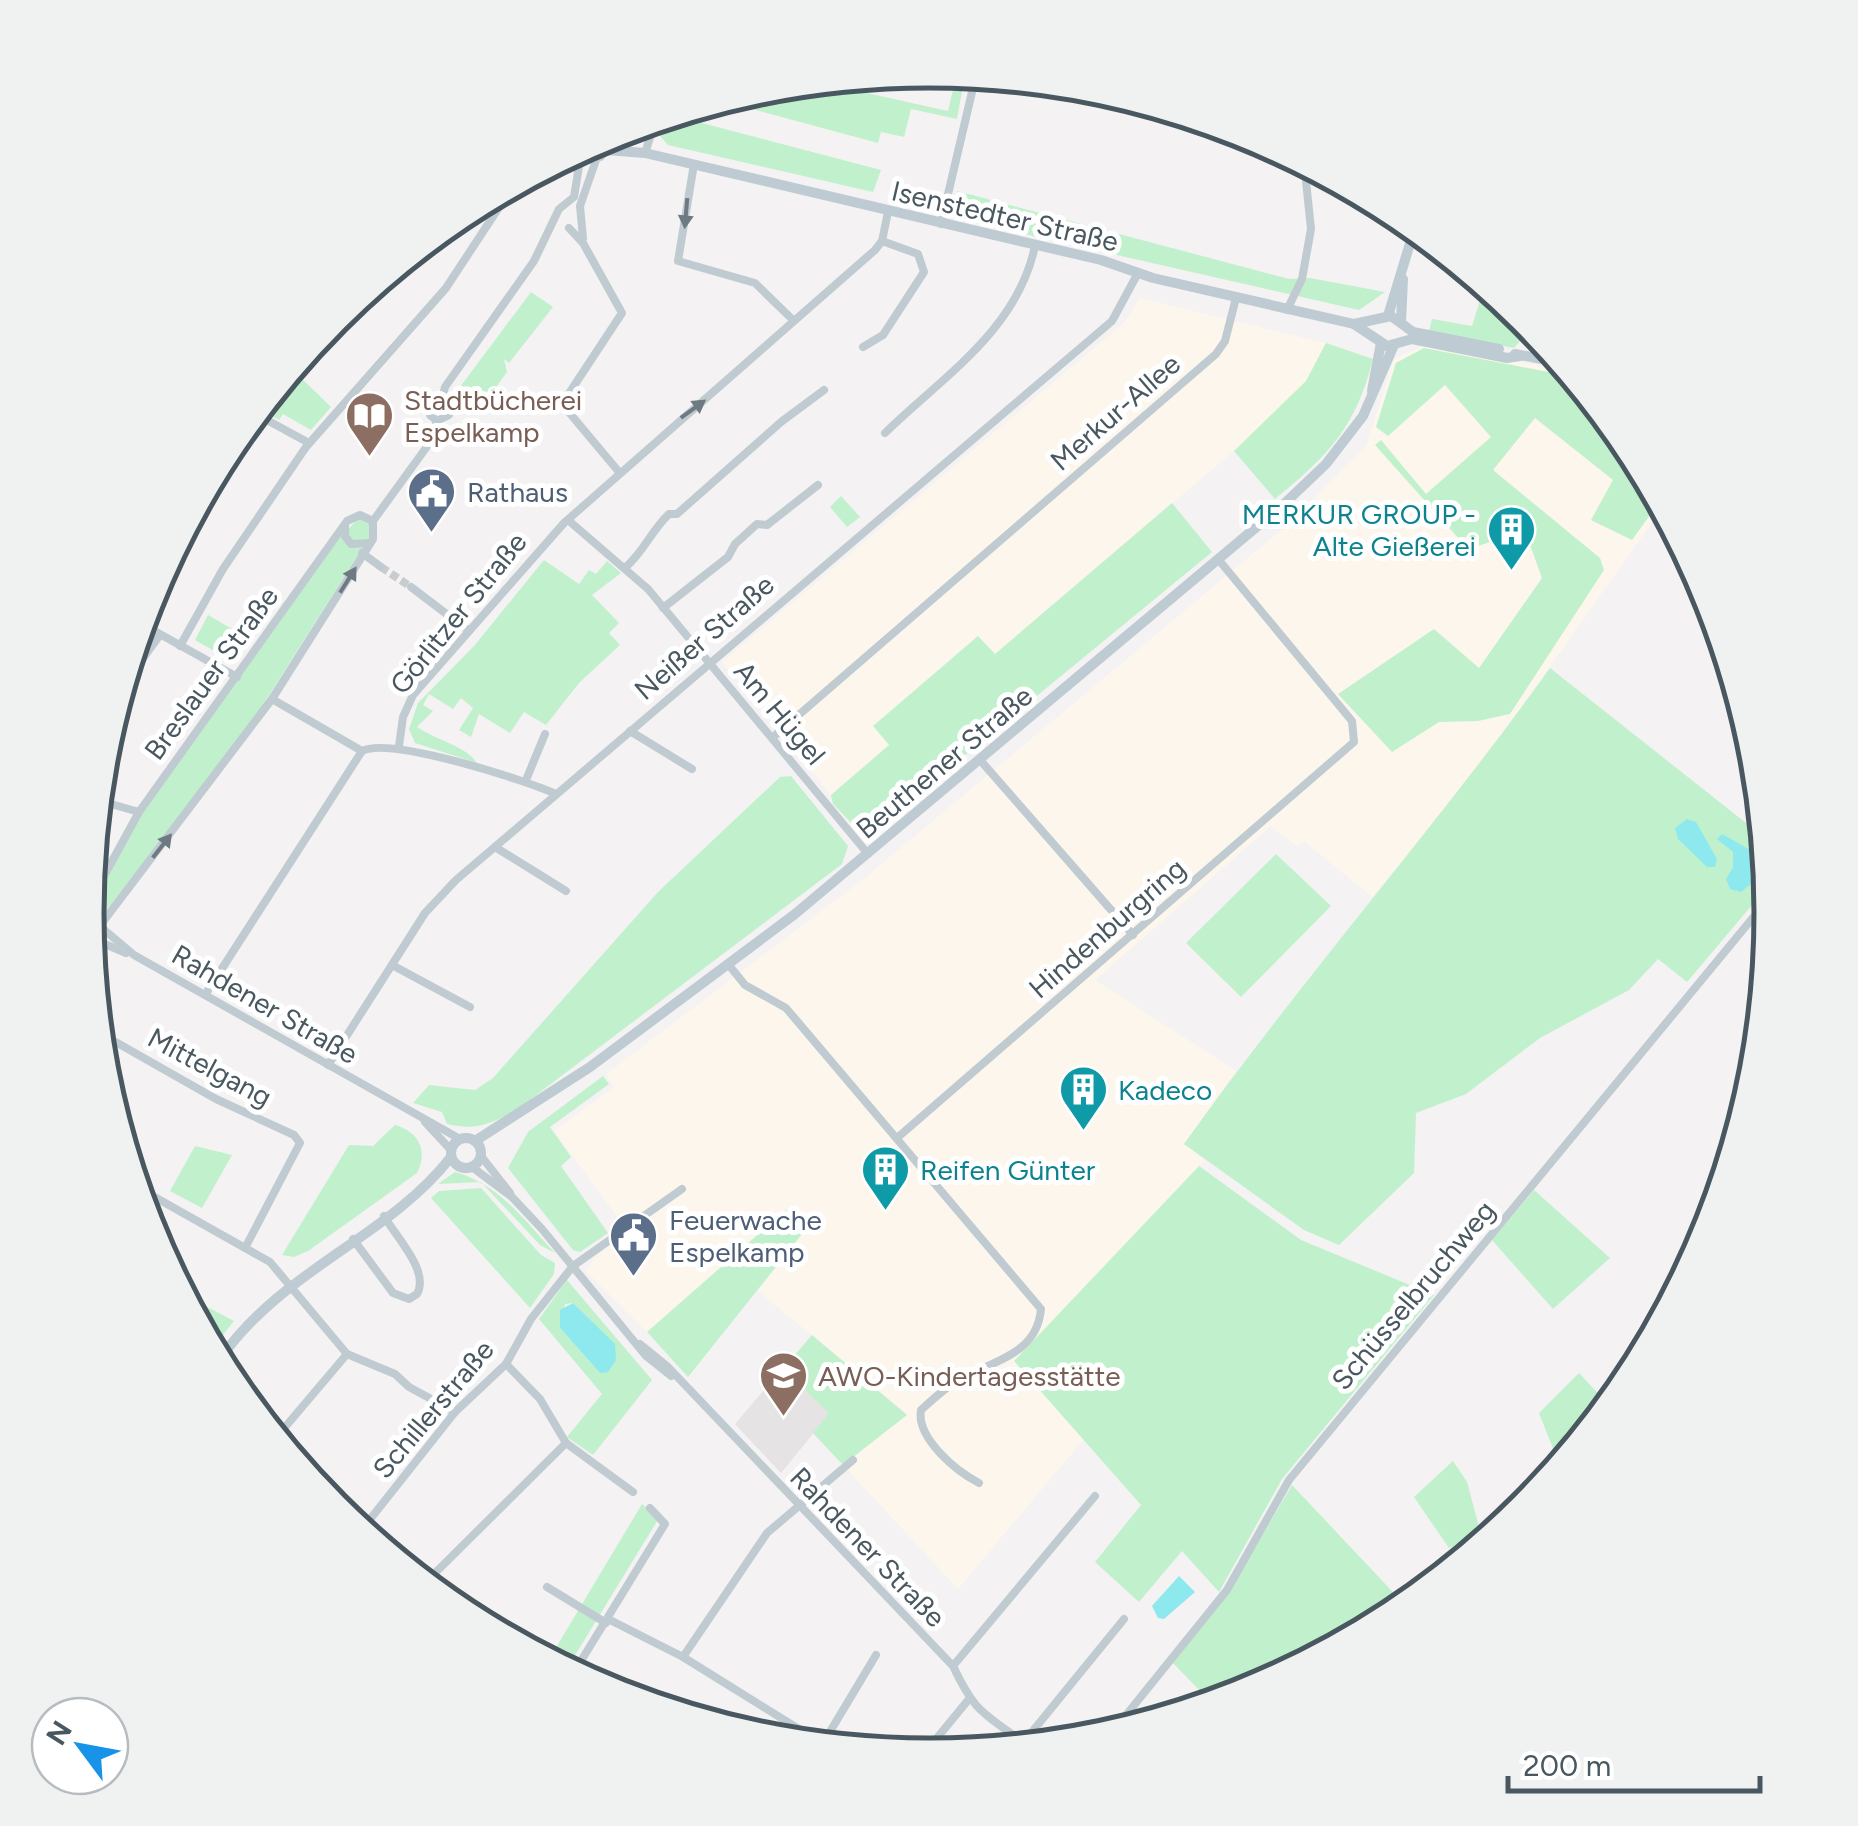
<svg xmlns="http://www.w3.org/2000/svg" width="1858" height="1826" font-family="Figtree,sans-serif">
  <rect width="100%" height="100%" fill="#f4f2f2"/>
  <!-- commercial -->
  <g fill="#fdf6ed">
    <polygon points="1140,298 1326,343 1306,381 1275,416 1000,650 995,655 978,636 874,726 890,745 831,795 722,662 1125,322"/>
    <polygon points="1425,345 1570,371 1574,377 1424,348 1396,363 1389,436 1445,384 1491,437 1426,494 1381,441 1468,549 1525,531 1542,578 1479,669 1338,694 1392,752 1439,722 1478,721 1604,570 1599,558 1493,470 1535,418 1614,480 1591,521 1632,540 1660,501 1663,507 1460,793 1372,897 1304,841 1298,847 1271,826 1095,980 1236,1071 1184,1144 1205,1160 1015,1361 1084,1439 958,1589 843,1465 907,1414 758,1291 806,1229 786,1210 647,1332 586,1271 594,1258 624,1234 624,1226 554,1131 614,1087 606,1074 861,881 1294,519 1366,446 1394,359"/>
  </g>
  <!-- education -->
  <polygon fill="#e5e3e4" points="782,1369 830,1413 781,1473 735,1424"/>
  <!-- green -->
  <g fill="#c1f1cc" fill-rule="evenodd">
    <polygon points="957,73 965,75 957,119 911,109 904,137 881,132 878,143 719,100 765,86 813,81 948,111"/>
    <polygon points="675,116 881,170 873,192 668,145 660,136 661,125"/>
    <polygon points="1352,188 1398,212 1402,216 1354,209"/>
    <polygon points="957,191 1289,279 1310,278 1385,292 1359,310 963,220"/>
    <polygon points="1485,284 1533,326 1514,348 1429,332 1432,319 1472,326"/>
    <polygon points="531,292 553,307 509,363 504,359 507,372 479,411 463,412 457,391"/>
    <path d="M1326,343L1373,359C1356,427 1328,456 1275,499L1234,451L1306,381Z"/>
    <polygon points="1424,348 1574,377 1630,445 1660,501 1632,540 1591,520 1613,480 1535,418 1493,470 1600,558 1604,570 1510,714 1478,721 1439,722 1392,752 1338,694 1434,629 1479,668 1542,578 1525,531 1468,549 1375,445 1381,440 1426,494 1491,437 1445,385 1388,436 1376,427 1396,363"/>
    <polygon points="291,368 331,407 311,430 283,414 279,420 265,412 267,406 263,403"/>
    <polygon points="841,496 860,517 847,527 830,507"/>
    <polygon points="1172,503 1212,552 865,837 833,804 831,795 889,745 873,726 978,636 995,654"/>
    <polygon points="360,517 370,522 370,536 252,722 104,913 91,905 139,817 338,539"/>
    <path d="M544,560L579,584L589,570L596,574L607,561L621,573L592,595L619,623L609,633L620,645L579,683L546,725L524,712L510,733L479,714L471,737L459,730L473,708L461,698L453,709L429,694L423,705L433,711L417,727C436,740 466,746 477,763L415,743L409,729L418,703L474,646Z"/>
    <polygon points="208,615 246,637 230,660 195,640"/>
    <path d="M1550,668L1765,838L1769,885L1687,982L1658,959L1629,990L1540,1038L1466,1094L1416,1113L1414,1173L1339,1245L1304,1230L1184,1144C1300,981 1433,831 1550,668Z"/>
    <path d="M791,776L848,846L842,864L515,1111C490,1124 476,1131 447,1124L442,1112L413,1103L429,1085L475,1090L493,1078L658,892L780,777Z"/>
    <polygon points="1276,854 1331,906 1241,997 1186,943"/>
    <polygon points="603,1076 609,1084 550,1127 571,1157 561,1166 608,1233 580,1252 573,1250 508,1168 528,1132"/>
    <path d="M395,1125C418,1131 429,1151 417,1173L308,1251L294,1257L282,1255L349,1145L373,1146Z"/>
    <polygon points="195,1146 232,1155 202,1208 170,1191"/>
    <polygon points="1199,1166 1301,1240 1434,1295 1282,1479 1219,1592 1182,1551 1139,1602 1095,1562 1141,1505 1014,1361"/>
    <path d="M455,1172C499,1184 525,1221 555,1253L540,1245L481,1182L438,1184Z"/>
    <polygon points="481,1188 541,1255 555,1263 554,1274 530,1308 431,1198 439,1191"/>
    <polygon points="1534,1190 1610,1258 1553,1309 1492,1240"/>
    <polygon points="147,1205 168,1223 155,1245 143,1213"/>
    <polygon points="786,1210 806,1229 688,1377 647,1332"/>
    <path d="M567,1280L652,1380L593,1455L567,1437L602,1394L539,1319ZM573,1303L606,1337L600,1373L560,1328L565,1304Z"/>
    <polygon points="181,1293 234,1321 211,1350"/>
    <polygon points="812,1335 907,1415 843,1465 813,1433 829,1413 783,1369"/>
    <polygon points="1579,1373 1610,1406 1560,1466 1539,1413"/>
    <polygon points="1453,1461 1467,1482 1481,1534 1449,1548 1414,1497"/>
    <polygon points="1292,1485 1406,1606 1251,1692 1213,1704 1172,1662 1229,1592"/>
    <polygon points="642,1504 659,1518 566,1670 548,1661"/>
  </g>
  <!-- water -->
  <g fill="#8ee9ee">
    <polygon points="1687,819 1696,822 1717,859 1715,867 1707,867 1678,839 1675,828"/>
    <polygon points="1722,834 1752,851 1761,863 1757,879 1741,892 1730,889 1726,879 1733,867 1733,852 1717,839"/>
    <polygon points="573,1303 615,1344 616,1360 608,1372 600,1373 560,1328 560,1310"/>
    <polygon points="1179,1576 1195,1592 1164,1619 1158,1618 1152,1606"/>
  </g>
  <g fill="none" stroke-linecap="round" stroke-linejoin="round">
    <!-- street-tunnel -->
    <polyline stroke="#c9ccce" stroke-width="8" stroke-dasharray="8 4" stroke-linecap="butt" points="381,567 411,587"/>
    <!-- street -->
    <g stroke="#c0cbd1" stroke-width="8">
      <polyline points="645,153 656,119"/>
      <polyline points="694,164 678,261 755,283 793,320"/>
      <polyline points="941,224 976,75"/>
      <polyline points="569,228 583,243 622,313 562,404 619,472"/>
      <polyline points="583,238 580,206 597,157"/>
      <polyline points="1287,310 1302,279 1311,229 1304,162"/>
      <polyline points="863,347 883,335 924,272 918,254 882,241"/>
      <polyline points="254,413 309,443"/>
      <polyline points="437,421 430,415 430,405 442,400 445,387 534,261 559,209 574,197 581,154"/>
      <path d="M885,433C942,377 1017,331 1035,246"/>
      <polyline points="568,520 648,589 868,854"/>
      <polyline points="373,521 431,441 437,421 449,415 449,408 442,400"/>
      <polyline points="345,525 345,536 351,544 370,543"/>
      <polyline points="362,553 381,567"/>
      <path d="M626,567C645,550 651,531 669,514H677L781,422L824,390"/>
      <polyline points="411,587 469,631"/>
      <polyline points="663,608 728,557 735,544 757,524 767,525 818,485"/>
      <polyline points="140,623 237,677"/>
      <polyline points="180,646 223,569 306,447 446,288 515,183"/>
      <polyline points="120,690 160,635"/>
      <path d="M272,699L362,751C389,736 525,780 556,794"/>
      <polyline points="630,731 692,769"/>
      <polyline points="772,738 1216,354 1225,341 1236,298"/>
      <polyline points="399,746 403,717 413,695 564,523 875,250 882,241 888,212"/>
      <polyline points="981,761 1133,935"/>
      <polyline points="526,780 545,734"/>
      <polyline points="97,800 139,812"/>
      <polyline points="495,847 566,891"/>
      <polyline points="87,907 139,812 347,521 360,515 373,521"/>
      <polyline points="86,910 96,913 102,923 101,932 89,940"/>
      <polyline points="102,923 272,699 373,539 373,521"/>
      <polyline points="102,928 134,955 460,1139"/>
      <polyline points="93,939 126,953"/>
      <path d="M728,964L745,985L786,1008L1041,1309C1037,1355 992,1361 958,1380C945,1388 932,1400 921,1410C916,1438 956,1471 979,1483"/>
      <polyline points="392,965 470,1007"/>
      <polyline points="205,995 362,751"/>
      <polyline points="98,1032 216,1099 294,1135 300,1143 245,1248"/>
      <polyline points="328,1065 425,913 456,880 1112,321 1138,273"/>
      <polyline points="425,1122 451,1150"/>
      <polyline points="897,1138 1354,742 1352,721 1218,559"/>
      <polyline points="481,1156 510,1193"/>
      <polyline points="472,1167 512,1197 542,1229 646,1356 671,1376"/>
      <polyline points="135,1186 270,1262 347,1354 395,1374 409,1387 455,1412"/>
      <path d="M353,1239L393,1293L409,1299L417,1294C430,1271 396,1237 384,1216"/>
      <path d="M640,1344L667,1366L953,1666C978,1719 986,1712 1027,1746"/>
      <polyline points="275,1439 347,1354"/>
      <polyline points="566,1443 633,1492"/>
      <polyline points="360,1532 455,1412 506,1364 531,1319 573,1266 682,1189"/>
      <polyline points="424,1584 566,1443 540,1399 506,1364"/>
      <polyline points="547,1587 606,1623"/>
      <polyline points="610,1620 683,1657 823,1744"/>
      <polyline points="683,1657 767,1533 853,1460"/>
      <polyline points="953,1666 1095,1496"/>
      <polyline points="573,1674 665,1524 650,1508"/>
      <polyline points="1110,1735 1227,1590 1289,1480 1770,897"/>
      <polyline points="1023,1743 1124,1619"/>
      <polyline points="822,1745 876,1655"/>
      <polyline points="923,1755 969,1699"/>
    </g>
    <!-- secondary -->
    <g stroke="#becbd3" stroke-width="10">
      <polyline points="578,150 586,157 600,156 607,145 605,135"/>
      <polyline points="606,150 645,153 1101,260 1153,278 1354,324 1387,346 1412,339 1507,358 1520,356"/>
      <polyline points="1388,316 1415,227"/>
      <polyline points="1401,322 1403,279"/>
      <polyline points="1354,324 1391,316 1413,332 1499,349"/>
      <polyline points="1515,354 1563,363"/>
      <polyline points="1372,391 1381,343"/>
      <circle cx="466" cy="1153" r="15"/>
      <polyline points="475,1141 590,1067 795,914 1285,503 1326,464 1363,416 1394,345"/>
      <path d="M218,1362C280,1270 388,1238 451,1157"/>
    </g>
  </g>
  <!-- one-way arrows -->
  <defs><path id="oneway-solid" d="M-6-.8H1V-3.2L6.5 0L1 3.2V.8H-6Z" transform="scale(2.5)"/></defs>
  <g fill="#6d7a82">
    <use href="#oneway-solid" transform="translate(686 213) rotate(95)"/>
    <use href="#oneway-solid" transform="translate(693 409) rotate(-36)"/>
    <use href="#oneway-solid" transform="translate(348 580) rotate(-58)"/>
    <use href="#oneway-solid" transform="translate(162 846) rotate(-52)"/>
  </g>
  <!-- icons -->
  <defs>
    <symbol id="library-pin" viewBox="-11 -11 22 30"><path d="M0 17L-7.5 6A9.5 9.5 0 1 1 7.5 6Z" fill="#8d6e63" stroke="#fff"/><path d="M-6-4Q-3-5.5-.7-3.5V5Q-3 3-6 4ZM6-4Q3-5.5 .7-3.5V5Q3 3 6 4Z" fill="#fff"/></symbol>
    <symbol id="civic-pin" viewBox="-11 -11 22 30"><path d="M0 17L-7.5 6A9.5 9.5 0 1 1 7.5 6Z" fill="#5c6f8a" stroke="#fff"/><path d="M-.6-6.5H3V-4.5H.6V-3L4-1V1h2V6H-6V1h2V-1L-.6-3ZM-1.2 2.5V6h2.4V2.5Z" fill="#fff"/></symbol>
    <symbol id="building-pin" viewBox="-11 -11 22 30"><path d="M0 17L-7.5 6A9.5 9.5 0 1 1 7.5 6Z" fill="#0f9aa8" stroke="#fff"/><path d="M-4-6H4V6H1V3H-1V6H-4ZM-2.5-4.3h1.7v1.8h-1.7ZM.8-4.3h1.7v1.8H.8ZM-2.5-1h1.7V.8h-1.7ZM.8-1h1.7V.8H.8Z" fill="#fff"/></symbol>
    <symbol id="school-pin" viewBox="-11 -11 22 30"><path d="M0 17L-7.5 6A9.5 9.5 0 1 1 7.5 6Z" fill="#8d6e63" stroke="#fff"/><path d="M0-5L7-2L0 1L-7-2ZM-4 1L0 2.5L4 1V4Q0 6-4 4Z" fill="#fff"/></symbol>
  </defs>
  <g fill-rule="evenodd">
    <use href="#library-pin" x="342" y="388" width="55" height="75"/>
    <use href="#civic-pin" x="404" y="464" width="55" height="75"/>
    <use href="#building-pin" x="1484" y="502" width="55" height="75"/>
    <use href="#building-pin" x="1056" y="1062" width="55" height="75"/>
    <use href="#building-pin" x="858" y="1142" width="55" height="75"/>
    <use href="#civic-pin" x="606" y="1208" width="55" height="75"/>
    <use href="#school-pin" x="756" y="1348" width="55" height="75"/>
  </g>
  <g text-anchor="middle" dominant-baseline="central" stroke-width="10" stroke-linejoin="round" paint-order="stroke">
    <!-- street labels -->
    <g font-size="28" fill="#495860" stroke="#fff">
      <text transform="translate(1005 216) rotate(13)">Isenstedter Straße</text>
      <text transform="translate(1115 412) rotate(-41)">Merkur-Allee</text>
      <text transform="translate(458 613) rotate(-51)">Görlitzer Straße</text>
      <text transform="translate(704 637) rotate(-41)">Neißer Straße</text>
      <text transform="translate(211 673) rotate(-54)">Breslauer Straße</text>
      <text transform="translate(780 713) rotate(50)">Am Hügel</text>
      <text transform="translate(944 762) rotate(-40)">Beuthener Straße</text>
      <text transform="translate(1107 928) rotate(-41)">Hindenburgring</text>
      <text transform="translate(265 1004) rotate(30)">Rahdener Straße</text>
      <text transform="translate(210 1067) rotate(28)">Mittelgang</text>
      <text transform="translate(1413 1295) rotate(-50)">Schüsselbruchweg</text>
      <text transform="translate(433 1409) rotate(-50)">Schillerstraße</text>
      <text transform="translate(868 1547) rotate(46)">Rahdener Straße</text>
    </g>
    <!-- education labels -->
    <g font-size="28" fill="#785e54" stroke="#fff" text-anchor="start">
      <text x="404" y="400">Stadtbücherei<tspan x="404" dy="32">Espelkamp</tspan></text>
      <text x="818" y="1376">AWO-Kindertagesstätte</text>
    </g>
    <!-- service labels -->
    <g font-size="28" fill="#4e5e75" stroke="#fff" text-anchor="start">
      <text x="467" y="492">Rathaus</text>
      <text x="669" y="1220">Feuerwache<tspan x="669" dy="32">Espelkamp</tspan></text>
    </g>
    <!-- culture labels -->
    <g font-size="28" fill="#0d838f" stroke="#fff" text-anchor="start">
      <text x="1476" y="514" text-anchor="end">MERKUR GROUP -<tspan x="1476" dy="32">Alte Gießerei</tspan></text>
      <text x="1118" y="1090">Kadeco</text>
      <text x="920" y="1170">Reifen Günter</text>
    </g>
  </g>
  <!-- crop -->
  <path d="M0 0H1858V1826H0ZM104 913a825 825 0 1 1 1650 0a825 825 0 1 1-1650 0Z" fill="#f0f2f2" fill-rule="evenodd"/>
  <path fill="none" stroke="#495860" stroke-width="5" d="M104 913a825 825 0 1 1 1650 0a825 825 0 1 1-1650 0Z"/>
  <!-- north arrow -->
  <g transform="translate(80 1746) rotate(302)"><circle r="48" fill="#ffffff" stroke="#b6bcbf" stroke-width="2.5"/>
  <path d="M0-8L18 38L0 25L-18 38Z" fill="#1793e8"/>
  <text y="-15" font-size="28" font-weight="bold" text-anchor="middle" fill="#495860">N</text>
  </g>
  <!-- scale -->
  <path d="M1508 1776v15h252v-15" fill="none" stroke="#495860" stroke-width="5"/>
  <text x="1523" y="1776" font-size="30" fill="#495860" stroke="#ffffff" stroke-width="8" paint-order="stroke">200 m</text>
</svg>
